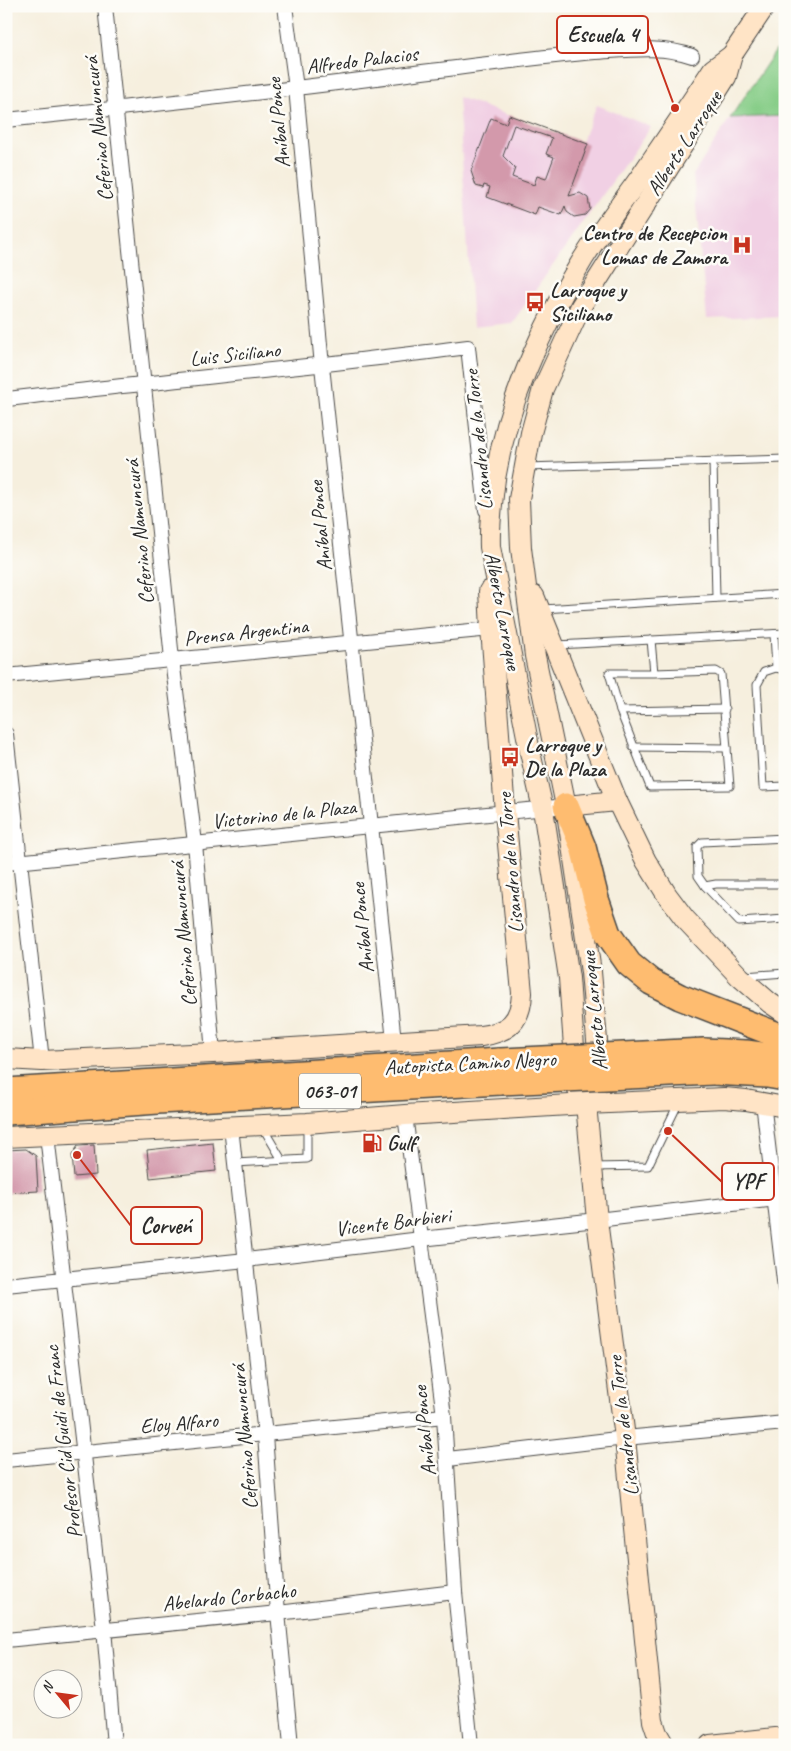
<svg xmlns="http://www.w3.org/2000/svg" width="791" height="1751" font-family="Caveat,sans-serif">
  <rect width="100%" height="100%" fill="#fdfcf7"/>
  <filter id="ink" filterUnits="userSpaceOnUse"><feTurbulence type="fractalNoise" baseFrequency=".02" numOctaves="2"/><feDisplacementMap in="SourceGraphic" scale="10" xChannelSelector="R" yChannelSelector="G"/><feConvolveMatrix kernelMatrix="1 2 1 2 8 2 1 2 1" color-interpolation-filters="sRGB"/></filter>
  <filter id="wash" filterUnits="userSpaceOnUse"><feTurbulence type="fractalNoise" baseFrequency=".0096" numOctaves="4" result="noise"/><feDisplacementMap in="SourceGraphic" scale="20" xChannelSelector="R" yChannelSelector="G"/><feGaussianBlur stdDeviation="1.12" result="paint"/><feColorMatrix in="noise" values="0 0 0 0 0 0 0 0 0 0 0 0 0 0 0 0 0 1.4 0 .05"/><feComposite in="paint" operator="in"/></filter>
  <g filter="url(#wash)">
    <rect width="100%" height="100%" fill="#f6efde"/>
    <!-- built -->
    <g fill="#f1d0e4">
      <polygon points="458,97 581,142 597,105 651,127 512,323 473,327"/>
      <polygon points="785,116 785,316 707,319 693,175 730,118"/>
    </g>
    <!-- green -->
    <polygon fill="#87cd88" stroke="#597c5a" points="785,37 785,116 730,118"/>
    <g id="blocks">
      <!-- building -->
      <g fill="#d399ab" fill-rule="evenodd">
        <path d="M509,115L588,144L569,196L580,193L588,198L590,209L585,215L574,217L567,212L565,206L561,215L538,207L535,215L487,197L490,187L484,185L483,188L476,186L471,171L491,118L506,124ZM514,125L552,138L546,154L554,157L546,179L537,176L534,185L512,177L515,168L503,156Z"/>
        <polygon points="213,1143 216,1171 150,1178 147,1150"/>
        <polygon points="94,1145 96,1175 74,1177 72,1155 78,1146"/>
        <polygon points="26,1149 36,1156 38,1191 6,1193 6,1150"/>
      </g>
    </g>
  </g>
  <g filter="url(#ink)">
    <use href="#blocks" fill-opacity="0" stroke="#494846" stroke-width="1"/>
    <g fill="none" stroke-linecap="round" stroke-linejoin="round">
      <defs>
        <g id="lane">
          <polyline points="713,461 716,598"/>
          <polyline points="526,467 785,459"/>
          <polyline points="543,609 785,594"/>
          <polyline points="774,634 776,668"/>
          <polyline points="651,640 654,673 609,673 620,711 650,787 730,786 721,674 716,671 654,673"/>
          <polyline points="557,645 785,633"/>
          <polyline points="785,670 776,668 764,672 757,685 763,787 785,786"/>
          <polyline points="620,711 725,709"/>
          <polyline points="633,747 727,748"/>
          <polyline points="785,838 702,842 697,847 698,876 705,886 716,884 785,884"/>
          <polyline points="705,886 739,922 785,919"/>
          <polyline points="745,976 785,973"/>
          <polyline points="263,1128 282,1160"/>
          <polyline points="235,1163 307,1159 307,1124"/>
          <polyline points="592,1167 648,1166 679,1102"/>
        </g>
        <g id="street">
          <polyline points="105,6 172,659 195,843 213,1053"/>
          <polyline points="285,6 296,88 322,366 394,1041"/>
          <path d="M6,120C143,106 279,91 415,73C475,66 535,57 595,52C627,50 662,45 692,56"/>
          <path d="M6,399C160,381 314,367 468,347L486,510"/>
          <polyline points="6,676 491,629"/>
          <polyline points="6,734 42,1061"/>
          <polyline points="6,863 566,806"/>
          <polyline points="763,1102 785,1289"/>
          <polyline points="405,1115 444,1416 455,1592 471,1745"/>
          <polyline points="231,1127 265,1435 278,1613 291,1745"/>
          <polyline points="47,1135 104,1629 114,1745"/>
          <polyline points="6,1285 246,1260 421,1239 597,1220 785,1198"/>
          <polyline points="448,1459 625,1438 785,1423"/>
          <polyline points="6,1460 444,1416"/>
          <polyline points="6,1640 278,1613 455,1592"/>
        </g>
        <g id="secondary">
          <polyline points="534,596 617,801 646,861 667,895 685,919 740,977 770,1003 785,1013"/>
          <polyline points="566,806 617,801"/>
          <path d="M6,1059L42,1061L213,1053L481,1036C508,1032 521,1022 522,993L505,812L491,629L489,591"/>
          <polyline points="586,1104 601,1086 591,972 566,806 535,656 521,548 519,499 531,433 543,389 581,306 726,77 732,55"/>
          <polyline points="6,1137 307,1123 405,1115 586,1104 724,1098 746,1100 785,1107"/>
          <path d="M664,1745L657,1733L653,1721L625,1438L597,1220L586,1104L577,1088L569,978L543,809L530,752L490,547C489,524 492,502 495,479C508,400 541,328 583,259C600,232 620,205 639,179C664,142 689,106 713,69L732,55L765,6"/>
          <polyline points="710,1745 785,1737"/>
        </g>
        <g id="highway">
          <polyline points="566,806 583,847 596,899 608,934 629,964 651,982 680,997 785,1038"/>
          <polyline points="704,1051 746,1053 785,1058"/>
          <polyline points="713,1072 767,1075 785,1078"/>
          <polyline points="6,1091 500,1061"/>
          <polyline points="6,1112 158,1101 501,1082"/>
        </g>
      </defs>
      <!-- lane casing -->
      <use href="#lane" stroke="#494846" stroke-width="9"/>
      <!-- street casing -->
      <use href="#street" stroke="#494846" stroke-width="16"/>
      <!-- secondary casing -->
      <use href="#secondary" stroke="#494846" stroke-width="22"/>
      <!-- highway casing -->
      <use href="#highway" stroke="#494846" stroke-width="28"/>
      <!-- lane -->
      <use href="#lane" stroke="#fff" stroke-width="7"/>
      <!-- street -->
      <use href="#street" stroke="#fff" stroke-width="14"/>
      <!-- secondary -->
      <use href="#secondary" stroke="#ffe4c6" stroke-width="20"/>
      <!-- highway -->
      <use href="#highway" stroke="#febc70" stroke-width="25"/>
      <defs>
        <g id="highway-bridge">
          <polyline points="500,1061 704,1051"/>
          <polyline points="501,1082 713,1072"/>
        </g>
      </defs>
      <!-- highway-bridge casing -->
      <use href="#highway-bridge" stroke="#494846" stroke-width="28" stroke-linecap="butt"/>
      <!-- highway-bridge -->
      <use href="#highway-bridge" stroke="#febc70" stroke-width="25"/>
    </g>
  </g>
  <!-- icons -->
  <defs>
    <symbol id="hospital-bare" viewBox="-9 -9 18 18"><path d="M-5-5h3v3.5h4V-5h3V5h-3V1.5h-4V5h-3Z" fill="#c8321e" stroke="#fdfcf7" stroke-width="2.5" paint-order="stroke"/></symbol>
    <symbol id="bus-bare" viewBox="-9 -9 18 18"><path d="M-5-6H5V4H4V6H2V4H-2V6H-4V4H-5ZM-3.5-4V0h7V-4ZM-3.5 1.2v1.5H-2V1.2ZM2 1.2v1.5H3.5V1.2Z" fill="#c8321e" stroke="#fdfcf7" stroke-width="2.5" paint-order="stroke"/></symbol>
    <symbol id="fuel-bare" viewBox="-9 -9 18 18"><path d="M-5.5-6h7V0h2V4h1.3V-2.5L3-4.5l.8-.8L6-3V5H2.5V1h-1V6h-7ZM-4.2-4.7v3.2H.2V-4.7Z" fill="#c8321e" stroke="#fdfcf7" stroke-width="2.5" paint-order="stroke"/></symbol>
  </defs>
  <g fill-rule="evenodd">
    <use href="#hospital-bare" x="728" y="231" width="28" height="28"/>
    <use href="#bus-bare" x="521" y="288" width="28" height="28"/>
    <use href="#bus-bare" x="496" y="743" width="28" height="28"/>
    <use href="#fuel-bare" x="358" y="1129" width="28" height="28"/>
  </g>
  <g text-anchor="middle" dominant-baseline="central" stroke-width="5" stroke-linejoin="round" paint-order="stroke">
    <!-- shield labels -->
    <rect fill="#fdfcf7" stroke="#6a6a68" stroke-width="1" x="299" y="1073.5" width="62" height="35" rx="4"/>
    <g font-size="20" font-weight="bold" fill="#2b2b2b">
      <text x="330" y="1091">063-01</text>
    </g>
    <!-- street labels -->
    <g font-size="21" fill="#2b2b2b" stroke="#fdfcf7">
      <text transform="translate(362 60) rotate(-7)">Alfredo Palacios</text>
      <text transform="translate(278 123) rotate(-96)">Aníbal Ponce</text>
      <text transform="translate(98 129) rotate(-96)">Ceferino Namuncurá</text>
      <text transform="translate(684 143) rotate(-57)">Alberto Larroque</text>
      <text transform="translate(235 354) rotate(-6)">Luis Siciliano</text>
      <text transform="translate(478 440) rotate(-96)">Lisandro de la Torre</text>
      <text transform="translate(320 526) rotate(-96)">Aníbal Ponce</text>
      <text transform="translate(139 532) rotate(-96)">Ceferino Namuncurá</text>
      <text transform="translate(503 611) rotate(79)">Alberto Larroque</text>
      <text transform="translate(246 632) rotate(-6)">Prensa Argentina</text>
      <text transform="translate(284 814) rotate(-6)">Victorino de la Plaza</text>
      <text transform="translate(510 863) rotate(-95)">Lisandro de la Torre</text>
      <text transform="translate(362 928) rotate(-96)">Aníbal Ponce</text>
      <text transform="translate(183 934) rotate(-95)">Ceferino Namuncurá</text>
      <text transform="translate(594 1011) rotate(-96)">Alberto Larroque</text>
      <text transform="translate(470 1063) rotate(-3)">Autopista Camino Negro</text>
      <text transform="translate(393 1222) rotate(-7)">Vicente Barbieri</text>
      <text transform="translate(179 1423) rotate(-5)">Eloy Alfaro</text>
      <text transform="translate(623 1426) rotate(-97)">Lisandro de la Torre</text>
      <text transform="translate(424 1431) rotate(-96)">Aníbal Ponce</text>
      <text transform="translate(244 1437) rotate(-95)">Ceferino Namuncurá</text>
      <text transform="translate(63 1442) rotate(-97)">Profesor Cid Guidi de Franc</text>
      <text transform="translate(229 1597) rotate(-6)">Abelardo Corbacho</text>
    </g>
    <!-- poi labels -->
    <g font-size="21" font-weight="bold" fill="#2b2b2b" stroke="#fdfcf7" text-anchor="start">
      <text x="727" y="233" text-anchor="end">Centro de Recepcion<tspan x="727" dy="24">Lomas de Zamora</tspan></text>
      <text x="550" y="290">Larroque y<tspan x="550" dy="24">Siciliano</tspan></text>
      <text x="525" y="745">Larroque y<tspan x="525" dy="24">De la Plaza</tspan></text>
      <text x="387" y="1143">Gulf</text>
    </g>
  </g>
  <!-- callouts -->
  <path fill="none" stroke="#c8321e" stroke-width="2" d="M675 108L648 35M668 1131L722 1182M77 1155L131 1226"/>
  <g fill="#c8321e" stroke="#fdfcf7" stroke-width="2">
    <circle cx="675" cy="108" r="5"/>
    <circle cx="668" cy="1131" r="5"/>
    <circle cx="77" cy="1155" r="5"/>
  </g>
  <g fill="#fdfcf7" stroke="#c8321e" stroke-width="2">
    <rect x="557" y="16" width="91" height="37" rx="5"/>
    <rect x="722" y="1163" width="52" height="37" rx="5"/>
    <rect x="131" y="1207" width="71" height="37" rx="5"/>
  </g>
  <g font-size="22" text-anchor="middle" font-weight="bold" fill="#2b2b2b">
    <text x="603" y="42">Escuela 4</text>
    <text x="748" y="1189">YPF</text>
    <text x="166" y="1233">Corveń</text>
  </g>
  <!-- margin -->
  <rect width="791" height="1751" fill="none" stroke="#fdfcf7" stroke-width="25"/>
  <!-- north arrow -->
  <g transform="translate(58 1694) rotate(299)"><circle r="24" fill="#fdfcf7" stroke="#a9a8a5"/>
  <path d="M0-4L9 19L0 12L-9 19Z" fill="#c8321e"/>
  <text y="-8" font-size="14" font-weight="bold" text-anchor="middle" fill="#2b2b2b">N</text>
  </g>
</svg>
